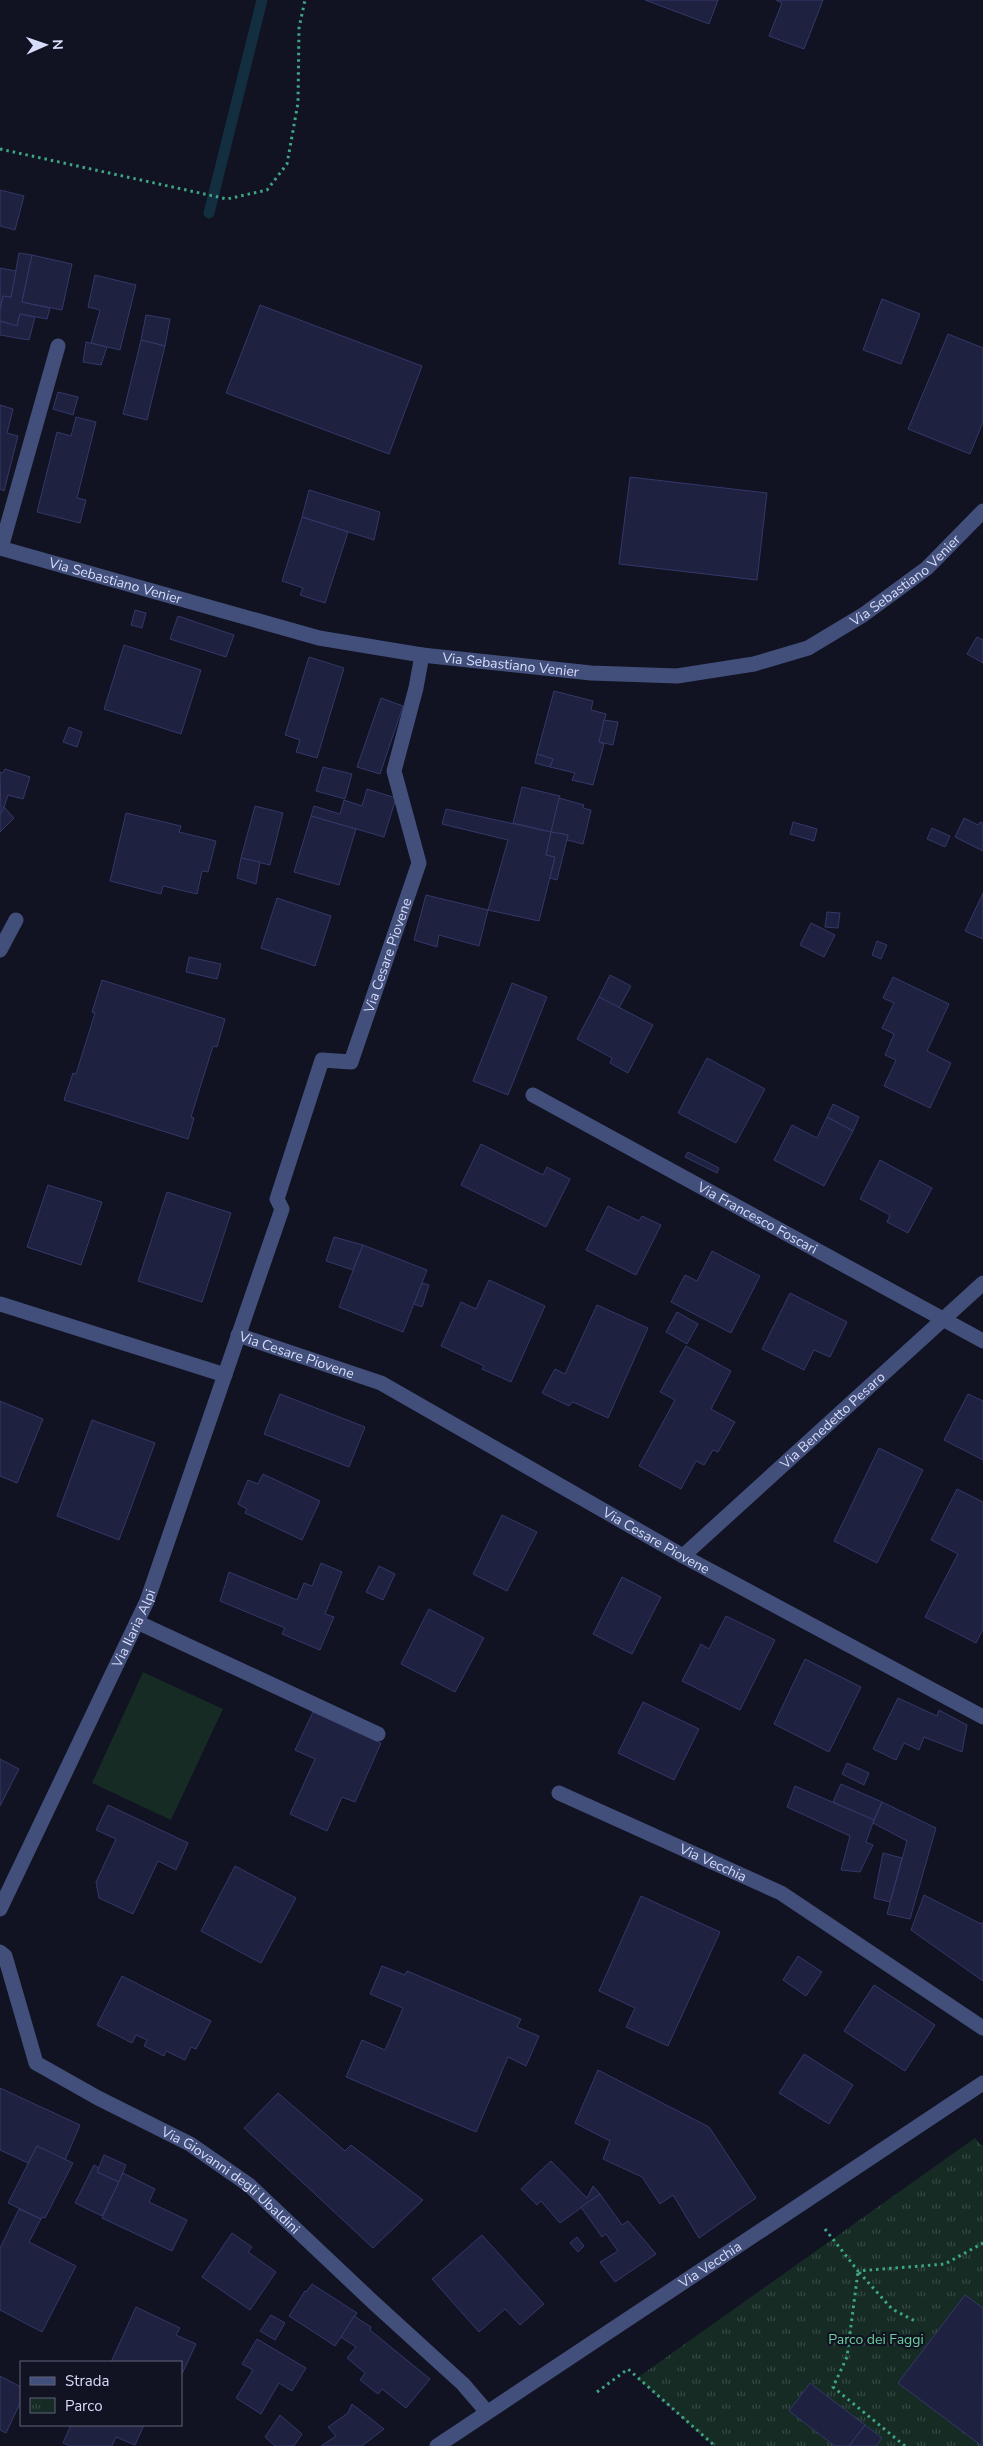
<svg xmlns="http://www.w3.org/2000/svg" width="983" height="2446" font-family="'Nunito Sans',sans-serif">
  <defs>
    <pattern id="park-tufts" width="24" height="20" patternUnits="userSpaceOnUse" patternTransform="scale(1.25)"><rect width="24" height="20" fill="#152b24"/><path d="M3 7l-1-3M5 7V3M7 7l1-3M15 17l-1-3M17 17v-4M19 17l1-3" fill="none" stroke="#364945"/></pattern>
  </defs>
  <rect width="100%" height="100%" fill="#111222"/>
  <!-- grass -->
  <polygon fill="#152b24" points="143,1672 223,1709 171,1820 92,1783"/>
  <!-- park -->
  <polygon fill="url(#park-tufts)" points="975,2138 983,2147 983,2446 714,2446 637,2378"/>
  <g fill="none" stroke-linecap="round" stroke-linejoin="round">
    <!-- stream -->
    <polyline stroke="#122e3f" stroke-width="11" points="209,213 262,0"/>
  </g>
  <!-- building -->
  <g fill="#1f2140" stroke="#343869">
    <polygon points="645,0 718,0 709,24"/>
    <polygon points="776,0 823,0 804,49 769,36 782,3"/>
    <polygon points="0,190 24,196 15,230 0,226"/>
    <polygon points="19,253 32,255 22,302 50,308 47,319 20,314 17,326 0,321 0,309 3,296 11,297"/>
    <polygon points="32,255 72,264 62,310 22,302"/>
    <polygon points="0,268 16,271 11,297 3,296 0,309"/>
    <polygon points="95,275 136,285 120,350 91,343 100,310 88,307"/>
    <polygon points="882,299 920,314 901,364 863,350"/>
    <polygon points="260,305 422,366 389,454 226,393"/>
    <polygon points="20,314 35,317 29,340 0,335 0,321 17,326"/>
    <polygon points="146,315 170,319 165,346 141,340"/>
    <polygon points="948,334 983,348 983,422 970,454 908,429"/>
    <polygon points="141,340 165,346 147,420 123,414"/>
    <polygon points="86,342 107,347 101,365 83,362"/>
    <polygon points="58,392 78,397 73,415 53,409"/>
    <polygon points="0,405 13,409 7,433 18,436 4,491 0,489"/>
    <polygon points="76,417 96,422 77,498 86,500 80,523 37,512 57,432 71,436"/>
    <polygon points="630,477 767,493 757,580 619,564"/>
    <polygon points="309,490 380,512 374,540 302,517"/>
    <polygon points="302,517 348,532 325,603 300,595 303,588 282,581"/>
    <polygon points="135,610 146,613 142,628 131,625"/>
    <polygon points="178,616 234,635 226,657 170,639"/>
    <polygon points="977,637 983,640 983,663 967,654"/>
    <polygon points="124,645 201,670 181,734 104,709"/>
    <polygon points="309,657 344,668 317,758 296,752 300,740 285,735"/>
    <polygon points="554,691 593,701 591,710 606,714 599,742 604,744 593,785 572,780 575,773 550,767 553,759 537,754"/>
    <polygon points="381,698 403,706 380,774 357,767"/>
    <polygon points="604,720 618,722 613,745 599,742"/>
    <polygon points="69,727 82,732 77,747 63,742"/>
    <polygon points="537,754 553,759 550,767 535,763"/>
    <polygon points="323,767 352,774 345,799 316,791"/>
    <polygon points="5,769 30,777 23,799 8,795 1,816 0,772 3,773"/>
    <polygon points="522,787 560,796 551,832 513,823"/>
    <polygon points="367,789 396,798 384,837 311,816 314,806 340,814 344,800 362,806"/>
    <polygon points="559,798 584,805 583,808 591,810 583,844 567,840 568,835 551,832"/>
    <polygon points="255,806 283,813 270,865 241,858"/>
    <polygon points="4,807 14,818 0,832 0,815"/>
    <polygon points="446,809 551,832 546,855 555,857 539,921 488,910 508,840 442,824"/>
    <polygon points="126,813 181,826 179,832 216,841 208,872 202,871 197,894 163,886 161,894 110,881"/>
    <polygon points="311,816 356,829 339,885 294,872"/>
    <polygon points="964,818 978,825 980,822 983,823 983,851 955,837"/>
    <polygon points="793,822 817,829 814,841 790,834"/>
    <polygon points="932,828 950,836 945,847 927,839"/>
    <polygon points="551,832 568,835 557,880 550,878 555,857 546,855"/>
    <polygon points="241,858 260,862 256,884 237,878"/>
    <polygon points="983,893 983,939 965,931"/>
    <polygon points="426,895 488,910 479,946 439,935 437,947 414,940"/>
    <polygon points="277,898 331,916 315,966 261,948"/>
    <polygon points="827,912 840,913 838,928 825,927"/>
    <polygon points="811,923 835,935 824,957 800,945"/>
    <polygon points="877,941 887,945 881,959 872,955"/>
    <polygon points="189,957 221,964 217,979 186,972"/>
    <polygon points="610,975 631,986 619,1008 599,997"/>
    <polygon points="893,977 949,1004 927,1051 951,1063 930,1108 884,1086 896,1060 885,1055 894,1034 882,1028 894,1003 883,998"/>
    <polygon points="102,980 225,1019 217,1047 213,1046 191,1117 194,1118 188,1139 64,1100 73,1073 76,1074 95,1013 92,1012"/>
    <polygon points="512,983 547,997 508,1095 473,1081"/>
    <polygon points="599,997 653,1025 628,1073 610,1063 612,1058 577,1039"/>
    <polygon points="707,1058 765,1089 736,1143 678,1113"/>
    <polygon points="833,1104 859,1117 853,1131 827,1117"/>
    <polygon points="827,1117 853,1131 824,1186 774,1160 792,1125 817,1138"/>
    <polygon points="481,1144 543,1175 547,1167 570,1179 546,1227 461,1185"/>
    <polygon points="688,1152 719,1168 717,1173 685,1157"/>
    <polygon points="880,1160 932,1188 908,1233 887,1222 890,1215 860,1199"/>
    <polygon points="48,1185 102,1202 81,1265 27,1247"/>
    <polygon points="167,1192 231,1213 202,1302 138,1281"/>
    <polygon points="608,1206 639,1221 642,1216 661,1225 636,1275 586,1250"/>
    <polygon points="334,1237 363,1245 353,1270 326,1261"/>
    <polygon points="363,1245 427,1270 403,1332 339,1307"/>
    <polygon points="712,1251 760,1276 731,1333 671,1302 685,1275 697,1281"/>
    <polygon points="489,1280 545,1306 511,1382 482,1369 484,1366 441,1346 461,1302 476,1309"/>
    <polygon points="422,1283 429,1285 422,1307 414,1304"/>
    <polygon points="790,1293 847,1322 830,1357 814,1350 804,1370 762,1349"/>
    <polygon points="597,1305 648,1328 608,1418 573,1402 569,1406 542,1393 555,1369 565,1374"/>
    <polygon points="677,1312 698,1324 687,1344 666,1332"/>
    <polygon points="686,1346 731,1371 711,1409 735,1422 718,1452 713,1450 704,1465 696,1461 681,1489 639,1466 675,1400 660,1392"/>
    <polygon points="280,1394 365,1427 349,1467 264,1434"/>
    <polygon points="968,1394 983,1401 983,1460 944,1440"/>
    <polygon points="0,1401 43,1419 17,1483 0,1476"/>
    <polygon points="92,1420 155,1443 119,1540 57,1516"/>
    <polygon points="879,1448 923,1470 877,1563 834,1541"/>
    <polygon points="263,1474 320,1501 302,1540 245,1513 247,1509 238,1504 248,1480 258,1484"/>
    <polygon points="957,1489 983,1502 983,1629 976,1643 925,1617 958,1554 931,1540"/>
    <polygon points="502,1515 537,1532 507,1591 473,1574"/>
    <polygon points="321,1563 342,1572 325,1614 334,1617 320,1650 282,1634 285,1628 220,1601 229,1572 297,1600 304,1583 312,1586"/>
    <polygon points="379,1566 395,1574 383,1600 366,1592"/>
    <polygon points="622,1577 661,1597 632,1654 593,1634"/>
    <polygon points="429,1609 484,1638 455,1692 401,1664"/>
    <polygon points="726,1616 775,1640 740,1710 682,1681 701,1644 709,1649"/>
    <polygon points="805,1659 861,1687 829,1752 774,1724"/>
    <polygon points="898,1698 937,1716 939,1710 967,1725 962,1752 924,1737 919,1750 904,1743 896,1760 873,1749"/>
    <polygon points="643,1702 699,1729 674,1780 618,1753"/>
    <polygon points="313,1712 381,1743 355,1802 342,1797 327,1831 290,1814 315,1759 295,1750"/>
    <polygon points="0,1759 19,1769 0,1806"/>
    <polygon points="847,1763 869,1773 864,1785 842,1774"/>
    <polygon points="841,1784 882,1802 874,1820 833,1802"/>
    <polygon points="795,1786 874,1820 866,1842 873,1845 860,1872 841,1870 850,1836 787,1807"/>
    <polygon points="882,1802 936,1828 910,1919 887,1914 907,1841 873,1823"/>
    <polygon points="108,1805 188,1843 176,1870 158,1861 133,1914 99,1898 96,1882 116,1839 96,1830"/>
    <polygon points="883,1853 902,1858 890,1902 874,1898"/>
    <polygon points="235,1866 296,1898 261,1963 201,1931"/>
    <polygon points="924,1895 981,1924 983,1922 983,1981 911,1930"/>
    <polygon points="641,1896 720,1932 668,2046 626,2027 635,2008 599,1991"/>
    <polygon points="798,1956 822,1972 806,1996 783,1980"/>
    <polygon points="382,1966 405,1975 407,1971 521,2019 517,2027 539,2036 526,2066 508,2057 476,2132 346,2077 362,2040 385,2050 403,2008 370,1994"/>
    <polygon points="122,1976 211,2021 196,2049 191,2047 185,2060 166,2051 164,2056 144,2046 147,2040 136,2035 132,2043 97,2025"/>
    <polygon points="874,1985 935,2025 905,2071 844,2031"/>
    <polygon points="804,2054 853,2085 829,2124 779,2093"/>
    <polygon points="598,2070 709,2127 756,2198 699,2238 673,2195 660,2204 642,2177 603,2159 610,2141 575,2123"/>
    <polygon points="0,2088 80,2125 65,2160 37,2146 28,2163 0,2150"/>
    <polygon points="278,2093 345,2151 351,2145 423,2200 373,2248 244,2128"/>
    <polygon points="37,2146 73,2163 45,2218 42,2217 41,2219 8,2203"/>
    <polygon points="104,2155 126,2165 119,2182 97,2172"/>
    <polygon points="551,2161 587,2198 593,2186 600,2194 560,2223 541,2201 537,2205 521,2189"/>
    <polygon points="94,2165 99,2168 97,2172 119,2182 102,2216 75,2203"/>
    <polygon points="123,2173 155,2189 149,2202 187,2220 172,2251 102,2218"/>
    <polygon points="600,2194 622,2225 628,2221 656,2254 615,2282 600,2262 618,2251 606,2234 602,2237 581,2207"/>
    <polygon points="19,2209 41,2219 29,2242 76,2266 42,2332 0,2310 0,2248"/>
    <polygon points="232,2233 252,2247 248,2252 276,2272 250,2310 202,2277"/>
    <polygon points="482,2235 544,2304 520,2325 505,2309 479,2332 432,2279"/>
    <polygon points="577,2237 584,2246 578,2252 570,2243"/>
    <polygon points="312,2284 357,2313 335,2346 289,2316 305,2291 306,2292"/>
    <polygon points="965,2295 983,2308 982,2446 898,2383"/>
    <polygon points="136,2307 180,2328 176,2335 196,2344 181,2376 181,2362 111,2362"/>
    <polygon points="271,2315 285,2323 275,2340 260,2331"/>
    <polygon points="354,2316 371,2327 370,2330 430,2379 406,2408 382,2389 378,2394 360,2380 365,2373 347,2358 356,2347 341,2337"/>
    <polygon points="257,2339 306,2368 292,2391 279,2383 261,2414 236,2398 253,2370 242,2364"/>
    <polygon points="0,2376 21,2387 21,2401 6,2433 0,2430"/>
    <polygon points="810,2383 865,2425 849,2446 835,2446 789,2411"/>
    <polygon points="352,2404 384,2429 362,2446 321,2446 336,2436 328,2427 348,2413"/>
    <polygon points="280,2415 302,2434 294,2446 275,2446 265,2437"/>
    <polygon points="71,2425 144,2425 135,2445 116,2437 112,2446 70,2446 63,2443"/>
    <polygon points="865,2425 882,2438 876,2446 849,2446"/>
  </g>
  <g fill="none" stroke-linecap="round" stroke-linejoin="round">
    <!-- path -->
    <g stroke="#3ea684" stroke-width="3" stroke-dasharray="2.5 4" stroke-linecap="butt">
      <polyline points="0,149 227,199 267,190 287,164 298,103 299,28 305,0"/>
      <polyline points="825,2229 858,2271 945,2264 983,2243"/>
      <polyline points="597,2392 628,2369 715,2446"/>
      <polyline points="905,2446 833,2387 847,2357 858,2271 892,2309 915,2321"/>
    </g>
    <!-- minor -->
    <g stroke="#424f7b" stroke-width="15">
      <path id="s1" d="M0,548L319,638L422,655L591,673L677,676L754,664L808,648L863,615L927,568L983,511"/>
      <polyline points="1,548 58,346"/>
      <polyline points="0,950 16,920"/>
      <path id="s2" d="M533,1095L983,1341"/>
      <polyline points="0,1304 225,1375"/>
      <path id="s3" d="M238,1335L381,1383L683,1556L983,1717"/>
      <path id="s4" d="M683,1556L983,1283"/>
      <polyline points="137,1622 378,1734"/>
      <path id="s5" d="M559,1793L781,1893L983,2028"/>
      <path id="s6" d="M0,1909L147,1601L282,1209L277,1199L322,1060L351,1062L419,863L394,771L416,688L422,655"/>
      <path id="s7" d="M0,1952L5,1956L36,2063L98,2098L190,2144L249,2185L374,2303L463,2384L487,2412"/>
      <path id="s8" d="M437,2446L983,2083"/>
    </g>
  </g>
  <g text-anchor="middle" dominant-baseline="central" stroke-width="4.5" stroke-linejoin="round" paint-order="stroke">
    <!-- street labels -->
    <g font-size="14" fill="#d7dcfa" stroke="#111222">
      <text stroke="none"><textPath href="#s1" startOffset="945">Via Sebastiano Venier</textPath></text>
      <text stroke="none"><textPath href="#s1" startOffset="120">Via Sebastiano Venier</textPath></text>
      <text stroke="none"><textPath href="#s1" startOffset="525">Via Sebastiano Venier</textPath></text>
      <text stroke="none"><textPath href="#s6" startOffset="1055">Via Cesare Piovene</textPath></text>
      <text stroke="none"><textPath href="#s2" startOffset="256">Via Francesco Foscari</textPath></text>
      <text stroke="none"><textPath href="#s3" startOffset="62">Via Cesare Piovene</textPath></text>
      <text stroke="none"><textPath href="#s4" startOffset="202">Via Benedetto Pesaro</textPath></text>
      <text stroke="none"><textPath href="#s3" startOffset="468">Via Cesare Piovene</textPath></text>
      <text stroke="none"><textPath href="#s6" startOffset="311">Via Ilaria Alpi</textPath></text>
      <text stroke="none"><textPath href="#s5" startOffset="169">Via Vecchia</textPath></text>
      <text stroke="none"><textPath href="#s7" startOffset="346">Via Giovanni degli Ubaldini</textPath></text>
      <text stroke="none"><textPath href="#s8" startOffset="328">Via Vecchia</textPath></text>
    </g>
    <!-- park labels -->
    <g font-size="14" fill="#6cd09d" stroke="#111222">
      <text x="876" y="2339">Parco dei Faggi</text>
    </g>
  </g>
  <!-- legend -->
  <rect x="20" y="2361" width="162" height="65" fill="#111222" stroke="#606378"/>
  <rect x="30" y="2377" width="25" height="8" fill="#424f7b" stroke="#606378"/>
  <text x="65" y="2386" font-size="15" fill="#d7dcfa">Strada</text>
  <rect x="30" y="2398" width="25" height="15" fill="url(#park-tufts)" stroke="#606378"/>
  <text x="65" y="2411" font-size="15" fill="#d7dcfa">Parco</text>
  <!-- north arrow -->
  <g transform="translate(45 45) rotate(88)" stroke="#111222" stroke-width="4" paint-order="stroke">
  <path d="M0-4L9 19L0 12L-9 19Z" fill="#d7dcfa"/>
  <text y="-8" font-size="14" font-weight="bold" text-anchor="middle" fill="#d7dcfa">N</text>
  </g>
</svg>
